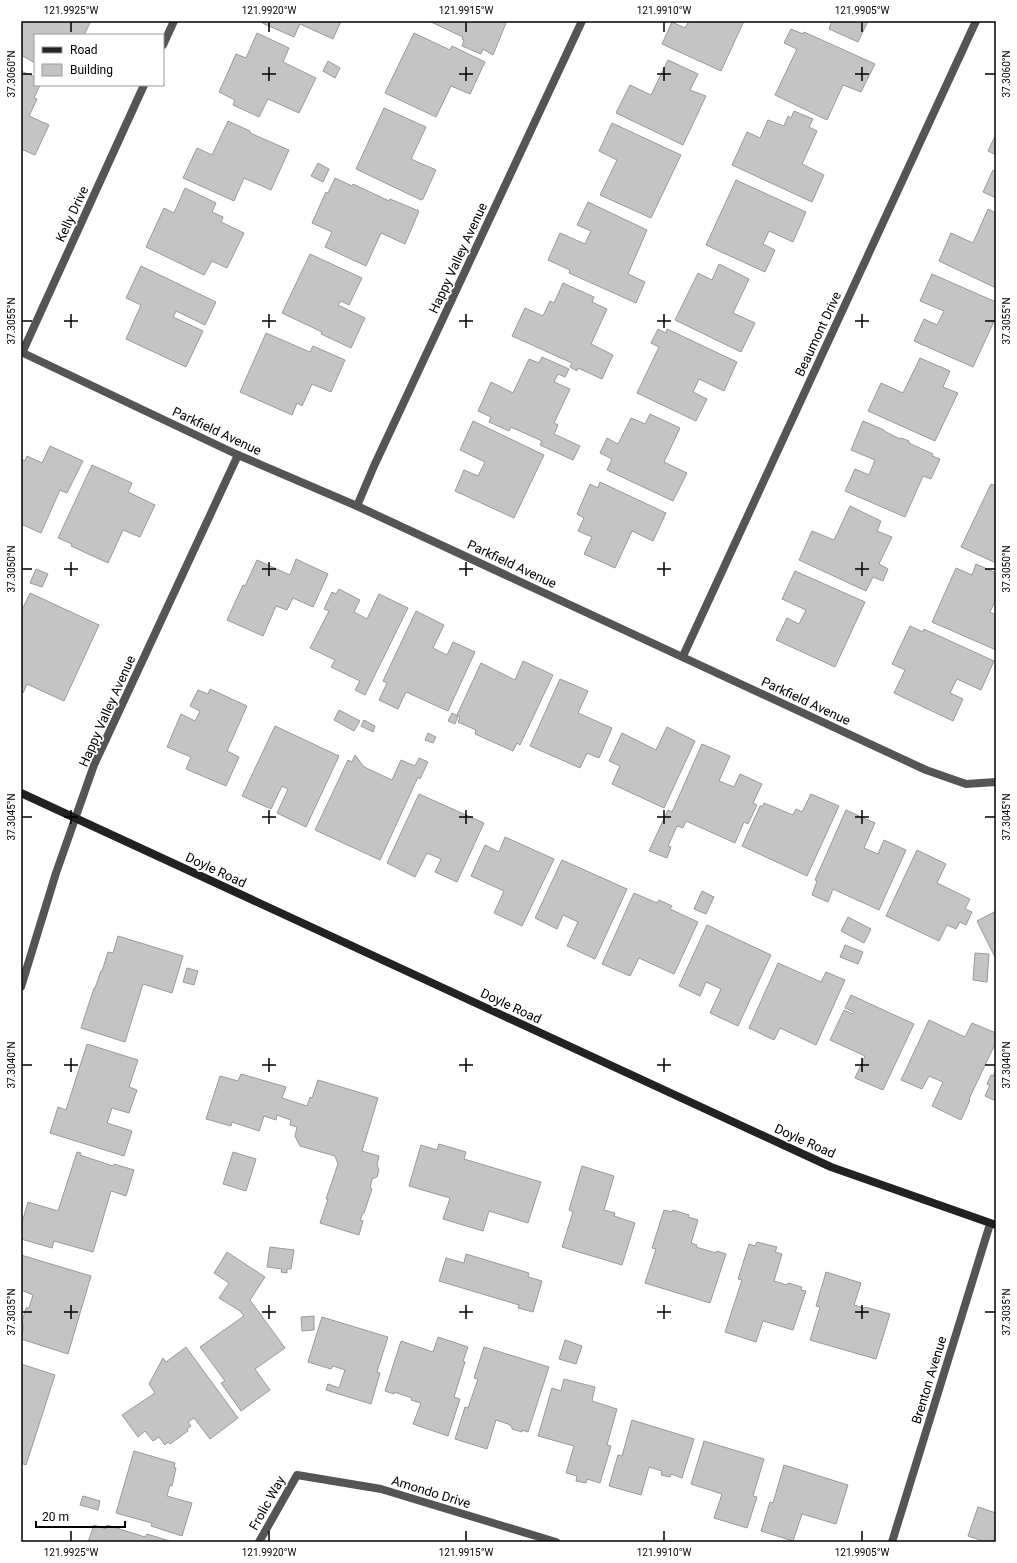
<svg xmlns="http://www.w3.org/2000/svg" width="1017" height="1563" font-family="Roboto,sans-serif">
  <rect width="100%" height="100%" fill="#fff"/>
  <!-- building -->
  <g fill="#c4c4c4" stroke="#999">
    <polygon points="21,21 91,21 84,35 35,35 35,63 21,55"/>
    <polygon points="263,21 341,21 333,39 300,24 294,37 262,23"/>
    <polygon points="429,21 502,21 506,23 493,55 483,49 481,54 462,46 464,40 462,39 463,37"/>
    <polygon points="689,21 744,21 721,71 662,44 672,22 685,28"/>
    <polygon points="832,21 868,21 858,42 829,29"/>
    <polygon points="791,29 803,34 804,32 875,64 861,92 843,85 827,120 775,95 797,49 784,43"/>
    <polygon points="257,33 289,48 283,62 316,78 299,113 268,99 259,117 233,105 235,100 219,92 236,54 246,58"/>
    <polygon points="414,33 450,50 452,46 485,62 470,94 451,86 436,117 385,93"/>
    <polygon points="668,60 698,74 690,90 706,96 683,145 616,113 630,85 651,95"/>
    <polygon points="328,61 340,68 335,78 323,71"/>
    <polygon points="21,71 35,77 35,85 40,85 34,98 37,99 29,116 49,125 35,155 21,149"/>
    <polygon points="384,108 426,127 411,159 436,170 423,199 421,200 356,169"/>
    <polygon points="794,111 813,119 809,127 817,131 802,164 824,175 812,202 732,165 747,132 760,138 768,120 784,126 788,116 791,118"/>
    <polygon points="228,121 250,131 250,133 289,150 271,190 244,178 234,201 183,178 197,148 212,155"/>
    <polygon points="612,123 681,155 651,218 600,195 617,160 599,151"/>
    <polygon points="996,134 996,155 988,151"/>
    <polygon points="318,163 329,169 323,182 311,176"/>
    <polygon points="993,170 996,172 996,198 983,192"/>
    <polygon points="335,178 352,186 353,184 389,201 390,199 419,211 405,244 381,233 366,266 325,247 332,232 312,223 326,192 328,193"/>
    <polygon points="736,180 806,212 793,242 769,231 763,244 775,250 765,272 706,245"/>
    <polygon points="185,188 216,203 212,212 223,217 221,222 244,233 227,268 212,261 204,275 146,247 164,208 174,213"/>
    <polygon points="588,202 647,230 628,274 645,282 636,303 569,273 570,270 548,260 560,233 585,244 591,231 577,225"/>
    <polygon points="988,209 996,213 996,288 939,261 951,233 973,243"/>
    <polygon points="310,254 362,278 349,305 341,301 338,305 365,318 351,348 321,334 322,332 282,313"/>
    <polygon points="719,264 749,279 733,313 755,323 741,352 675,320 698,273 712,280"/>
    <polygon points="141,266 216,302 205,325 176,311 173,317 203,331 186,367 126,339 141,305 126,298"/>
    <polygon points="932,274 996,302 996,317 973,367 914,341 924,319 937,325 944,311 920,301"/>
    <polygon points="563,283 594,297 592,302 607,309 591,344 613,355 602,379 578,368 577,371 570,367 572,363 512,336 525,308 543,316 550,301 554,303"/>
    <polygon points="658,329 666,333 667,329 737,362 724,391 699,379 693,392 707,399 696,421 637,393 659,347 651,343"/>
    <polygon points="266,333 310,352 313,346 345,360 331,392 312,384 302,406 297,403 292,415 240,392"/>
    <polygon points="542,357 569,369 565,377 558,374 554,382 570,389 554,423 558,425 554,434 580,446 573,460 540,445 542,441 511,427 509,431 489,422 491,417 478,411 491,382 513,393 529,359 539,363"/>
    <polygon points="920,358 950,371 943,387 958,393 935,441 868,411 881,383 903,393"/>
    <polygon points="650,414 680,428 664,462 687,473 673,501 607,470 612,459 600,453 607,438 618,444 631,418 645,424"/>
    <polygon points="473,421 544,455 514,518 455,491 464,470 478,476 485,462 460,450"/>
    <polygon points="863,421 884,430 884,431 900,439 901,438 909,441 909,443 933,454 932,456 940,459 931,479 923,476 905,517 845,491 855,469 869,475 875,460 851,450"/>
    <polygon points="50,446 83,461 67,493 60,490 41,533 21,524 21,459 25,461 27,456 42,463"/>
    <polygon points="92,465 132,483 128,492 155,505 140,537 123,530 108,563 71,546 72,544 58,538"/>
    <polygon points="600,482 666,513 653,541 632,531 615,568 584,554 592,537 578,531 584,518 577,514 590,484 598,488"/>
    <polygon points="991,484 996,486 996,563 961,547"/>
    <polygon points="850,506 881,521 877,531 892,537 879,564 888,569 883,581 873,577 866,591 799,560 812,531 834,540"/>
    <polygon points="296,559 328,574 313,607 293,598 287,610 276,606 263,636 227,620 243,585 245,586 257,560 290,575"/>
    <polygon points="976,564 996,573 996,599 990,612 996,615 996,650 932,622 956,568 972,575"/>
    <polygon points="36,569 48,574 42,587 30,583"/>
    <polygon points="795,571 865,602 835,667 776,640 787,618 799,624 806,610 782,599"/>
    <polygon points="339,589 360,600 354,612 367,619 379,594 408,608 365,695 355,690 360,681 331,667 335,660 310,648 329,611 324,609 332,592 336,594"/>
    <polygon points="30,593 99,625 64,701 27,684 23,693 21,692 21,612"/>
    <polygon points="416,611 444,625 433,648 447,655 453,642 475,652 448,711 406,692 398,709 379,700 387,683 383,681"/>
    <polygon points="910,626 923,632 924,629 994,661 981,690 957,679 950,693 963,699 953,721 894,693 905,670 892,664"/>
    <polygon points="523,661 553,675 520,745 517,743 513,751 475,734 476,730 458,722 460,717 457,715 481,663 515,680"/>
    <polygon points="560,679 588,691 578,713 612,728 599,758 587,753 580,768 530,746"/>
    <polygon points="210,689 247,706 227,751 239,757 226,786 186,769 191,757 167,747 181,714 195,721 200,711 190,706 198,690 208,694"/>
    <polygon points="339,710 360,721 354,731 334,720"/>
    <polygon points="452,713 458,716 455,724 448,721"/>
    <polygon points="364,720 375,726 373,732 361,726"/>
    <polygon points="275,726 339,756 306,827 277,813 288,789 282,786 271,809 242,796"/>
    <polygon points="667,727 695,741 664,808 612,784 620,766 609,761 622,733 656,750"/>
    <polygon points="428,733 436,737 433,743 425,740"/>
    <polygon points="702,744 730,756 719,781 734,787 740,774 762,784 753,803 757,805 748,824 744,822 735,843 686,821 683,828 677,826 668,846 671,847 667,858 649,851 668,810 672,812"/>
    <polygon points="355,755 364,767 392,780 401,760 415,766 419,758 428,762 420,779 418,777 380,860 315,830 348,760 352,762"/>
    <polygon points="419,794 484,823 457,882 435,872 441,859 427,853 415,877 387,863"/>
    <polygon points="811,794 839,806 807,876 742,846 760,806 763,806 764,803 793,815 796,809 802,812"/>
    <polygon points="846,810 875,823 864,848 878,854 884,840 906,850 879,910 833,889 828,902 812,895 817,881 815,880"/>
    <polygon points="505,837 554,859 522,926 494,913 504,891 471,876 485,845 499,852"/>
    <polygon points="917,850 946,864 937,883 970,899 965,909 972,912 966,925 960,922 956,929 947,925 939,941 886,916"/>
    <polygon points="562,860 627,889 595,959 567,946 578,922 563,915 557,929 535,918"/>
    <polygon points="702,891 714,897 706,914 694,909"/>
    <polygon points="634,893 657,903 659,900 672,906 670,909 698,922 674,974 639,958 630,976 602,964"/>
    <polygon points="996,911 996,959 977,921"/>
    <polygon points="848,917 871,929 864,943 841,931"/>
    <polygon points="707,925 771,955 738,1026 710,1013 721,989 706,982 700,996 679,986"/>
    <polygon points="118,936 183,956 172,993 143,984 125,1042 81,1028 94,988 95,988 101,971 102,971 108,952 113,953"/>
    <polygon points="845,945 863,952 858,964 840,957"/>
    <polygon points="975,953 989,954 987,982 973,980"/>
    <polygon points="778,963 821,982 826,972 845,980 816,1045 780,1028 774,1040 749,1028"/>
    <polygon points="187,968 198,971 194,985 183,982"/>
    <polygon points="851,995 914,1024 883,1090 855,1078 865,1056 830,1040 844,1010 853,1014 854,1012 845,1008"/>
    <polygon points="929,1020 965,1037 972,1023 996,1033 996,1042 969,1099 970,1100 961,1120 932,1106 943,1082 929,1076 922,1089 901,1080"/>
    <polygon points="87,1044 138,1060 129,1087 137,1090 129,1113 112,1108 107,1123 132,1131 124,1156 50,1133 58,1107 66,1110"/>
    <polygon points="996,1070 996,1101 985,1096 990,1085 987,1084 991,1075 993,1076"/>
    <polygon points="241,1074 286,1087 282,1098 307,1106 310,1097 312,1098 318,1080 378,1098 362,1151 379,1156 377,1165 379,1170 377,1177 372,1179 370,1188 372,1189 364,1213 363,1213 360,1220 363,1221 359,1235 320,1223 328,1199 326,1199 338,1164 335,1156 300,1146 295,1136 297,1127 290,1125 291,1120 277,1115 276,1120 264,1116 259,1131 232,1122 231,1126 206,1119 220,1076 238,1081"/>
    <polygon points="439,1144 466,1152 464,1159 541,1182 528,1223 489,1211 483,1231 443,1219 450,1198 409,1186 421,1145 437,1150"/>
    <polygon points="77,1152 81,1153 80,1155 113,1166 114,1164 134,1170 126,1196 111,1191 93,1252 54,1241 52,1248 21,1239 21,1226 28,1202 58,1211"/>
    <polygon points="233,1152 256,1159 246,1191 223,1184"/>
    <polygon points="582,1166 614,1176 604,1210 615,1213 614,1216 635,1223 622,1265 562,1247 573,1212 569,1210"/>
    <polygon points="664,1210 672,1212 673,1210 689,1215 688,1217 698,1220 691,1243 697,1245 696,1247 716,1253 717,1251 726,1254 710,1303 645,1283 656,1249 652,1248"/>
    <polygon points="757,1242 777,1247 775,1252 782,1254 774,1281 787,1285 788,1283 802,1287 801,1290 806,1291 793,1330 763,1321 756,1342 725,1332 742,1280 738,1279 749,1244 755,1246"/>
    <polygon points="270,1247 294,1250 291,1269 287,1269 287,1273 281,1272 282,1269 267,1267"/>
    <polygon points="227,1252 265,1277 250,1300 285,1348 255,1369 270,1390 241,1411 221,1383 225,1381 200,1347 244,1316 240,1311 219,1298 229,1283 214,1273"/>
    <polygon points="466,1254 529,1273 528,1277 542,1281 533,1312 518,1308 519,1305 439,1281 446,1258 464,1263"/>
    <polygon points="21,1255 91,1276 68,1354 21,1339 24,1325 21,1325 26,1308 29,1308 33,1295 21,1290"/>
    <polygon points="826,1272 861,1283 854,1305 864,1308 865,1307 890,1314 876,1359 810,1340 820,1307 816,1306"/>
    <polygon points="314,1316 314,1330 302,1331 301,1317"/>
    <polygon points="322,1317 388,1337 377,1372 380,1373 371,1404 326,1390 328,1384 339,1388 345,1370 333,1366 331,1369 308,1362"/>
    <polygon points="438,1337 468,1347 463,1361 465,1362 454,1397 460,1399 448,1436 413,1424 421,1403 411,1400 412,1398 394,1392 394,1394 385,1391 401,1341 433,1352"/>
    <polygon points="565,1340 582,1346 576,1364 559,1359"/>
    <polygon points="186,1347 238,1418 210,1439 194,1418 188,1422 191,1426 187,1429 188,1431 170,1444 168,1442 165,1445 159,1437 153,1441 145,1431 138,1437 122,1415 155,1393 149,1384 163,1358 166,1362"/>
    <polygon points="484,1347 549,1367 528,1432 522,1430 522,1432 512,1429 512,1427 508,1424 496,1420 487,1449 455,1439 465,1407 468,1408 478,1379 474,1378"/>
    <polygon points="21,1364 55,1375 26,1465 21,1463"/>
    <polygon points="564,1379 595,1387 592,1401 617,1409 607,1445 611,1446 600,1483 587,1479 586,1483 576,1481 577,1476 566,1473 574,1446 538,1436 552,1388 561,1391"/>
    <polygon points="632,1420 694,1439 682,1478 671,1474 670,1477 661,1475 662,1471 649,1467 641,1495 609,1486 618,1455 622,1456"/>
    <polygon points="704,1441 764,1459 753,1496 757,1497 747,1528 714,1518 722,1494 691,1484"/>
    <polygon points="134,1451 175,1463 174,1467 176,1468 172,1486 170,1485 167,1496 192,1503 182,1536 151,1526 152,1523 116,1513"/>
    <polygon points="784,1465 848,1485 836,1524 802,1514 793,1541 761,1531 770,1502 773,1503"/>
    <polygon points="83,1496 100,1501 98,1510 80,1505"/>
    <polygon points="978,1507 996,1513 996,1542 986,1542 968,1536"/>
    <polygon points="94,1525 106,1529 107,1525 145,1537 147,1534 173,1542 88,1542"/>
  </g>
  <g fill="none" stroke-linecap="round" stroke-linejoin="round">
    <!-- minor -->
    <g stroke="#555" stroke-width="8">
      <polyline points="163,45 174,21"/>
      <polyline points="21,352 238,455 357,506 926,770 966,784 996,782"/>
      <polyline points="22,353 144,85"/>
      <polyline points="357,506 374,466 582,21"/>
      <polyline points="683,656 976,21"/>
      <polyline points="21,987 56,873 94,765 238,455"/>
      <polyline points="259,1542 297,1475 381,1489 556,1542"/>
      <polyline points="892,1542 990,1224"/>
    </g>
    <!-- secondary -->
    <polyline stroke="#222" stroke-width="8" points="21,793 831,1167 996,1225"/>
  </g>
  <!-- ticks -->
  <path fill="none" stroke="#000" stroke-width="1.5" d="M71,22V32M269,22V32M466,22V32M664,22V32M862,22V32M269,67V81M466,67V81M664,67V81M862,67V81M22,74H32M262,74H276M459,74H473M657,74H671M855,74H869M985,74H995M71,314V328M269,314V328M466,314V328M664,314V328M862,314V328M22,321H32M64,321H78M262,321H276M459,321H473M657,321H671M855,321H869M985,321H995M71,562V576M269,562V576M466,562V576M664,562V576M862,562V576M22,569H32M64,569H78M262,569H276M459,569H473M657,569H671M855,569H869M985,569H995M71,810V824M269,810V824M466,810V824M664,810V824M862,810V824M22,817H32M64,817H78M262,817H276M459,817H473M657,817H671M855,817H869M985,817H995M71,1058V1072M269,1058V1072M466,1058V1072M664,1058V1072M862,1058V1072M22,1065H32M64,1065H78M262,1065H276M459,1065H473M657,1065H671M855,1065H869M985,1065H995M71,1305V1319M269,1305V1319M466,1305V1319M664,1305V1319M862,1305V1319M22,1312H32M64,1312H78M262,1312H276M459,1312H473M657,1312H671M855,1312H869M985,1312H995M71,1531V1541M269,1531V1541M466,1531V1541M664,1531V1541M862,1531V1541"/>
  <g text-anchor="middle" dominant-baseline="central" stroke-width="3.5" stroke-linejoin="round" paint-order="stroke">
    <!-- street labels -->
    <g font-size="13" fill="#000" stroke="#fff">
      <text transform="translate(72 214) rotate(-65)">Kelly Drive</text>
      <text transform="translate(458 258) rotate(-65)">Happy Valley Avenue</text>
      <text transform="translate(818 334) rotate(-65)">Beaumont Drive</text>
      <text transform="translate(217 431) rotate(25)">Parkfield Avenue</text>
      <text transform="translate(512 564) rotate(25)">Parkfield Avenue</text>
      <text transform="translate(806 701) rotate(25)">Parkfield Avenue</text>
      <text transform="translate(107 711) rotate(-66)">Happy Valley Avenue</text>
      <text transform="translate(216 870) rotate(25)">Doyle Road</text>
      <text transform="translate(511 1006) rotate(25)">Doyle Road</text>
      <text transform="translate(805 1141) rotate(24)">Doyle Road</text>
      <text transform="translate(929 1380) rotate(-73)">Brenton Avenue</text>
      <text transform="translate(431 1492) rotate(17)">Amondo Drive</text>
      <text transform="translate(267 1503) rotate(-61)">Frolic Way</text>
    </g>
  </g>
  <!-- border -->
  <rect width="1017" height="1563" fill="none" stroke="#ffffff" stroke-width="44"/>
  <!-- legend -->
  <rect x="34" y="34" width="130" height="52" fill="#ffffff" stroke="#999999"/>
  <rect x="42" y="47" width="20" height="6" fill="#222222" stroke="#999999"/>
  <text x="70" y="54" font-size="12" fill="#000000">Road</text>
  <rect x="42" y="64" width="20" height="12" fill="#c4c4c4" stroke="#999999"/>
  <text x="70" y="74" font-size="12" fill="#000000">Building</text>
  <!-- scale -->
  <path d="M36 1521v6h89v-6" fill="none" stroke="#000000" stroke-width="2"/>
  <text x="42" y="1521" font-size="12" fill="#000000" stroke="#ffffff" stroke-width="3" paint-order="stroke">20 m</text>
  <rect x="22" y="22" width="973" height="1519" fill="none" stroke="#000" stroke-width="1.5"/>
  <g font-size="10" text-anchor="middle" fill="#000">
    <text x="71" y="14">121.9925°W</text>
    <text x="269" y="14">121.9920°W</text>
    <text x="466" y="14">121.9915°W</text>
    <text x="664" y="14">121.9910°W</text>
    <text x="862" y="14">121.9905°W</text>
    <text transform="translate(11 74) rotate(-90)" y="4">37.3060°N</text>
    <text transform="translate(1006 74) rotate(-90)" y="4">37.3060°N</text>
    <text transform="translate(11 321) rotate(-90)" y="4">37.3055°N</text>
    <text transform="translate(1006 321) rotate(-90)" y="4">37.3055°N</text>
    <text transform="translate(11 569) rotate(-90)" y="4">37.3050°N</text>
    <text transform="translate(1006 569) rotate(-90)" y="4">37.3050°N</text>
    <text transform="translate(11 817) rotate(-90)" y="4">37.3045°N</text>
    <text transform="translate(1006 817) rotate(-90)" y="4">37.3045°N</text>
    <text transform="translate(11 1065) rotate(-90)" y="4">37.3040°N</text>
    <text transform="translate(1006 1065) rotate(-90)" y="4">37.3040°N</text>
    <text transform="translate(11 1312) rotate(-90)" y="4">37.3035°N</text>
    <text transform="translate(1006 1312) rotate(-90)" y="4">37.3035°N</text>
    <text x="71" y="1556">121.9925°W</text>
    <text x="269" y="1556">121.9920°W</text>
    <text x="466" y="1556">121.9915°W</text>
    <text x="664" y="1556">121.9910°W</text>
    <text x="862" y="1556">121.9905°W</text>
  </g>
</svg>
